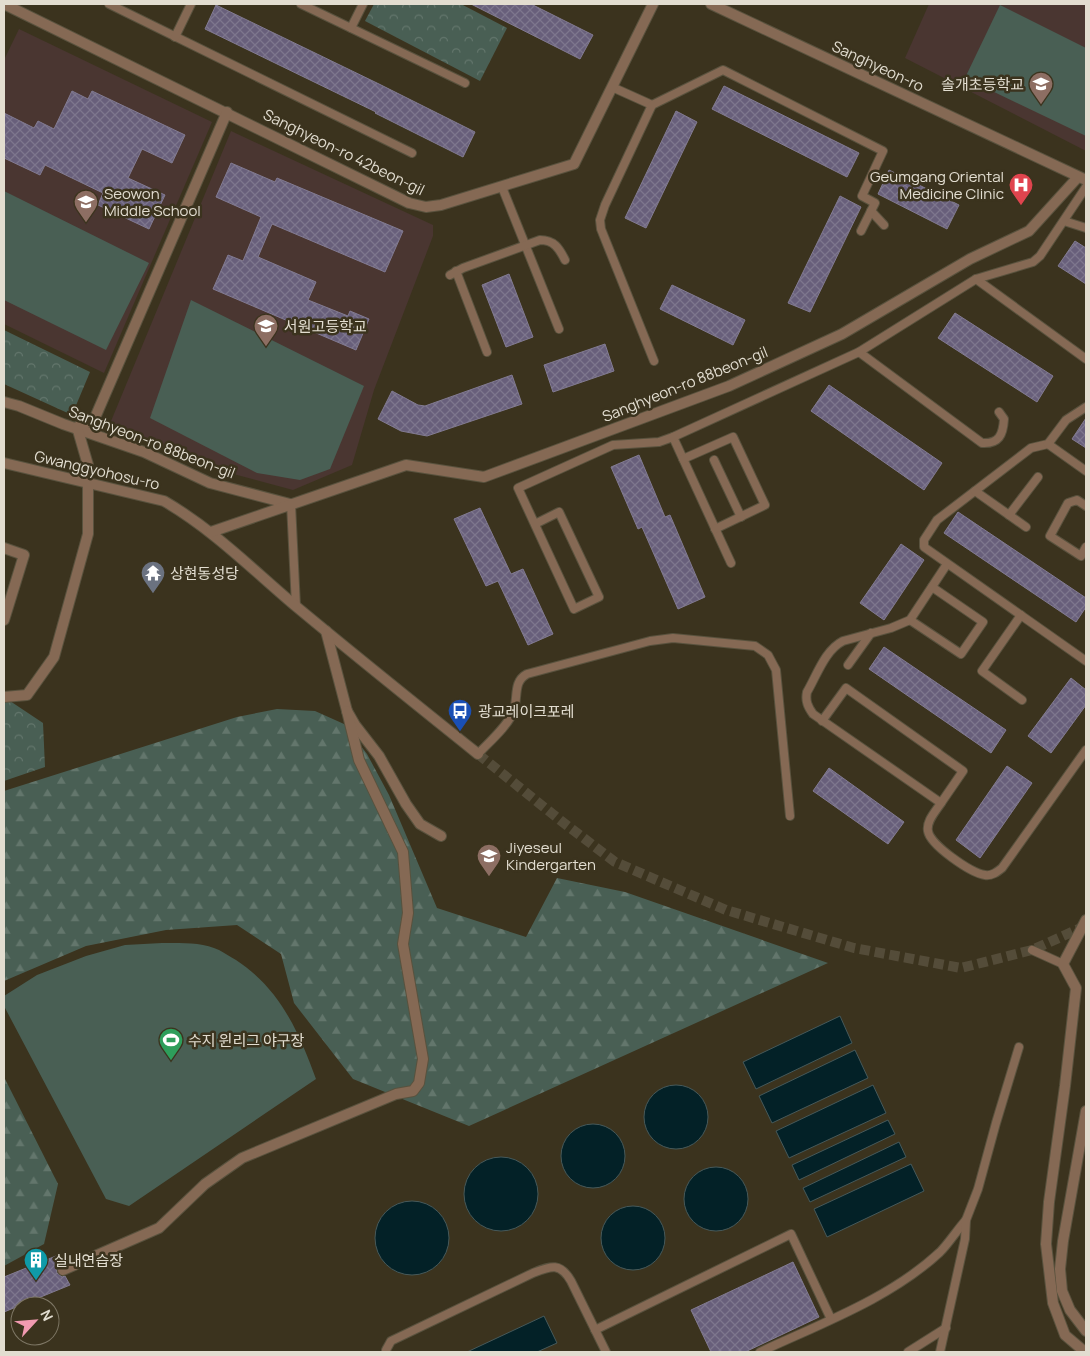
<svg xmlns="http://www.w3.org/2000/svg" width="1090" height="1356" font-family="Manrope,'Noto Sans KR',sans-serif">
  <defs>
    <pattern id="forest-firs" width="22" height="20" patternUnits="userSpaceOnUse" patternTransform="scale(1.25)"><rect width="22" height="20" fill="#495f54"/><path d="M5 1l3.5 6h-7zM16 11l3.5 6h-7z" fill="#63766c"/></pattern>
    <pattern id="park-crowns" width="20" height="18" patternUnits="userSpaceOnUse" patternTransform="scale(1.25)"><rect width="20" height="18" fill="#495f54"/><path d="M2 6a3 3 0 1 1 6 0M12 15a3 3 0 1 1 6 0" fill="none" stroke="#63766c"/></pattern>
    <pattern id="building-cross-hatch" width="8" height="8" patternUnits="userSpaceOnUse" patternTransform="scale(1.25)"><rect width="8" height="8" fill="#685f7b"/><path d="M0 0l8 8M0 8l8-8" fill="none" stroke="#7d768d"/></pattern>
  </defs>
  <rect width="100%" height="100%" fill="#3b331e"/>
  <!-- education -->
  <g fill="#4a3631">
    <polygon points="929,4 1086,4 1086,151 905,58"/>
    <polygon points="19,29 212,122 104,373 4,324 4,60"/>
    <polygon points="231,131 433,225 433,236 374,390 352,465 293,490 211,468 109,426"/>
  </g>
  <!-- forest -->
  <g fill="url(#forest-firs)">
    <polygon points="277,709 315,711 344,724 367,754 389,795 437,908 526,937 557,878 625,892 828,963 469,1126 353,1079 294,1003 281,954 237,925 166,930 86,946 4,981 4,791 237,717"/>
    <polygon points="4,1077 58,1184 44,1244 4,1266"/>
  </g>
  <!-- park -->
  <g fill="url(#park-crowns)">
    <polygon points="374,4 461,4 507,28 480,81 365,21"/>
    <polygon points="4,330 90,372 72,415 4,384"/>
    <polygon points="4,697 43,723 45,767 4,781"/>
  </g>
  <!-- pitch -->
  <g fill="#495f54">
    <polygon points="1000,5 1086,48 1086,136 965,78"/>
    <polygon points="4,191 149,263 106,350 4,300"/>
    <polygon points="191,300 364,386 330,469 300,480 257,473 150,418"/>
    <path d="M162,943C180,943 203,942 219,950C225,953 230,957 236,960C280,989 299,1032 316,1079L129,1206L106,1199L4,1006V996L37,975L86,956L125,945Z"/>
  </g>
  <!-- water -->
  <g fill="#032127" stroke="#46595a">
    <polygon points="840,1016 852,1043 756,1089 743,1062"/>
    <polygon points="855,1050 868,1078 772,1123 759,1096"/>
    <polygon points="873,1085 886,1113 789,1158 776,1131"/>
    <circle cx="676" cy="1117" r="32"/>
    <polygon points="888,1120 895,1134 799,1180 792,1165"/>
    <circle cx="593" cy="1156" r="32"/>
    <polygon points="899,1142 906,1157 810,1202 803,1188"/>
    <circle cx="501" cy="1194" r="37"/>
    <polygon points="911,1164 924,1191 827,1237 814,1209"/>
    <circle cx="716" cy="1199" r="32"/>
    <circle cx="412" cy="1238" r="37"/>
    <circle cx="633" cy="1238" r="32"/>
    <polygon points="544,1316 557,1343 537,1352 467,1352"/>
  </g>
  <!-- building -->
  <g fill="url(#building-cross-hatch)" stroke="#827b92">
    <polygon points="471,4 531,4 593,35 580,59"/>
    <polygon points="216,5 379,84 475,132 463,157 375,113 376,112 205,29"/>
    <polygon points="724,86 859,153 847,177 712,109"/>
    <polygon points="72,91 88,99 92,91 185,135 172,163 142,149 128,178 165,195 149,229 98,205 103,193 45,165 40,175 4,158 4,113 34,128 38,121 54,129"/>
    <polygon points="676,111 697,122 646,228 625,218"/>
    <polygon points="231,163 275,182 277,178 403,231 385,272 272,224 258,257 316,282 308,300 348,316 350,311 369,319 356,350 213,289 228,255 243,261 261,217 216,197"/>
    <polygon points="889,170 959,205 947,229 878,194"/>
    <polygon points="840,196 861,207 810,312 788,303"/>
    <polygon points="1075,241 1086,248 1086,284 1058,266"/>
    <polygon points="509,274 533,337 506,347 482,285"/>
    <polygon points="672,285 745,320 733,345 660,309"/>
    <polygon points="955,313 1053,376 1037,402 938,338"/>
    <polygon points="605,344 614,371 553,392 544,365"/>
    <polygon points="512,375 522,404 427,436 401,431 378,419 392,391 418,405 425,406"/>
    <polygon points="829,385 942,463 924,490 811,411"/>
    <polygon points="1086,418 1086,448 1072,439"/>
    <polygon points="639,455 665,517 670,515 705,597 678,609 642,527 638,529 611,467"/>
    <polygon points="480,508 511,574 523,569 553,634 528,645 498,581 486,586 454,519"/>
    <polygon points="958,512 1086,598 1086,607 1076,622 944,533"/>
    <polygon points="901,544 924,560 884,620 860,603"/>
    <polygon points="884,647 1006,730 991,753 869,669"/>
    <polygon points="1071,678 1086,690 1086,705 1051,753 1028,736"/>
    <polygon points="1007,766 1032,783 980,858 956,840"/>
    <polygon points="829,768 904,822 888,844 813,791"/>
    <polygon points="56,1256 60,1264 56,1269 57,1273 62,1277 65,1276 70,1285 4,1312 4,1277"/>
    <polygon points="793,1262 819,1317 745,1352 711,1352 691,1310"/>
  </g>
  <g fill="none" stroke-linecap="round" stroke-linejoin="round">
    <!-- minor-tunnel -->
    <polyline stroke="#544c39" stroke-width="10" stroke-dasharray="10 5" stroke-linecap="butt" points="478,754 560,820 615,862 726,910 854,948 961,968 1032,950 1083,927"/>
    <defs>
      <g id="service">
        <polyline points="109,4 412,153"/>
        <polyline points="301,4 465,83"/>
        <polyline points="351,28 363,4"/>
        <polyline points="175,37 191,4"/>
        <polyline points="612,87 652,105"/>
        <polyline points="502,187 559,329"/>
        <polyline points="871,211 884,225"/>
        <polyline points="1064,221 1086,228"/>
        <polyline points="456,271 487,352"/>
        <path d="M450,275L463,268L540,240C554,240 559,248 565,260"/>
        <polyline points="976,279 1086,359"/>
        <path d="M859,352L982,443C999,444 1003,435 1004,419L999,412"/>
        <polyline points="654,361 601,229 600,220 605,205 652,105 723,70 883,151 862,196 875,203 861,231"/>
        <polyline points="1086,407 1066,420 1048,444 1031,448 937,520 924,540 924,547 1086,661"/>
        <polyline points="673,437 731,563"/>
        <polyline points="1048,444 1086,471"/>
        <polyline points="683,459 733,437 765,505 715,529"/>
        <polyline points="714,460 741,517"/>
        <polyline points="975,491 1026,527"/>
        <polyline points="291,504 296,606"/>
        <polyline points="1086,506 1077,500 1068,503 1050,536 1081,556 1086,547"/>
        <polyline points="1009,515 1038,477"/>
        <polyline points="535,524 559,512 599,597 574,609 518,488 613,445 659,442 673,437 859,352 976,279 1033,262 1040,256 1086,187"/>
        <path d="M947,564L910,620L891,628L843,641C825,650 817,675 807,692C805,701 808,707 813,714L941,803C936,811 926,821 928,831C930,845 971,873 985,875C992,876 997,872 1002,868L1086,750"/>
        <polyline points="1021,615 982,671 1022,700"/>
        <polyline points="910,620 961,654 983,622 932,587"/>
        <polyline points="848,665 871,633"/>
        <polyline points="822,721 846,688 963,771 941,803"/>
        <path d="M478,754C488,743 508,726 513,712C519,699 512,682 527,674L650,641L673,638L755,646L768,655L776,670L790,816"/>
        <polyline points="1032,950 1063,964"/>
        <polyline points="595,1330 791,1234 831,1319"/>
        <path d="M386,1352V1350L391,1341L533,1273C551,1266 560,1262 571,1281L606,1352"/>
        <path d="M760,1352C820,1324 891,1298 940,1252C949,1243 957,1230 966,1220"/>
        <polyline points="908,1352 946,1328"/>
        <polyline points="940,1352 965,1239 966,1220 978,1189 996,1123 1019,1047"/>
      </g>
      <g id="minor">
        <polyline points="4,4 409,203 426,207 441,205 574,164 653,4"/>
        <polyline points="4,402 19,406 63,424 144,452 210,483 290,504"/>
        <path d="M4,463L164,501C214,530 254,571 298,608C357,657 418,706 478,754"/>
        <polyline points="211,532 406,465 484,477 729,386 842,334 970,259 1029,231 1078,177"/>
        <polyline points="4,548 24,555 4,620"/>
        <polyline points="326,631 347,711 355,725 379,756 406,804 420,824 441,836"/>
        <polyline points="4,697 27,695 54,657 88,534 88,465 77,427 94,420 227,112"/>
        <polyline points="1086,1111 1063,1241 1060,1269 1062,1291 1070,1310 1086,1331"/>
        <polyline points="63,1270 159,1228 205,1184 242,1158 396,1094 413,1091 419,1083 423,1059 403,944 408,913 403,852 359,760 347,711"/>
        <polyline points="1085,1352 1065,1335 1053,1303 1046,1244 1049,1202 1065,1086 1076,988 1063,964 1086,920"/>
      </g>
      <polyline id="tertiary" points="711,4 1086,180"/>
    </defs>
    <!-- service casing -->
    <use href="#service" stroke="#59523e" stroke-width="10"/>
    <!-- minor casing -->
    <use href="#minor" stroke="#59523e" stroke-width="12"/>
    <!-- tertiary casing -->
    <use href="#tertiary" stroke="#59523e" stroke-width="12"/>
    <!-- service -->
    <use href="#service" stroke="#856954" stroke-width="8"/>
    <!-- minor -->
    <use href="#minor" stroke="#856954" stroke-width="10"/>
    <!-- tertiary -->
    <use href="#tertiary" stroke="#856954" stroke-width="10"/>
  </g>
  <!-- icons -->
  <defs>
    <symbol id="school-pin" viewBox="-11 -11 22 30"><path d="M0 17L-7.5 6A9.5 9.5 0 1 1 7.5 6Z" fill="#8d6e63" stroke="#3b331e"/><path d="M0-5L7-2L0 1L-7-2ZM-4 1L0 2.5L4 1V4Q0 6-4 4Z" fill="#fff"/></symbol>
    <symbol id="hospital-pin" viewBox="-11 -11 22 30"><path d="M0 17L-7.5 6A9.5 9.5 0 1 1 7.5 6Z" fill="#e0444e" stroke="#3b331e"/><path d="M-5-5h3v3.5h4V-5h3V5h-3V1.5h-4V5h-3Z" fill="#fff"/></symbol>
    <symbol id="temple-pin" viewBox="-11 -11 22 30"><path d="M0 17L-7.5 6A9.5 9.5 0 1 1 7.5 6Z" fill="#6b7280" stroke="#3b331e"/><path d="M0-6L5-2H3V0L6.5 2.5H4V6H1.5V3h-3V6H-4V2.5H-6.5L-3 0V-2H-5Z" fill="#fff"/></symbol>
    <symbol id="bus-pin" viewBox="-11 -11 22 30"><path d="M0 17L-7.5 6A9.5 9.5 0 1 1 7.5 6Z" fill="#1a4fb4" stroke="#3b331e"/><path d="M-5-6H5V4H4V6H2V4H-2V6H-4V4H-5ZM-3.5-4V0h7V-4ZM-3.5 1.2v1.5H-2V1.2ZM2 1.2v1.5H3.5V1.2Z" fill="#fff"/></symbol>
    <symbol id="stadium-pin" viewBox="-11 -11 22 30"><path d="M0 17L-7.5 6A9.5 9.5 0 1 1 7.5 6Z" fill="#2e9e5b" stroke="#3b331e"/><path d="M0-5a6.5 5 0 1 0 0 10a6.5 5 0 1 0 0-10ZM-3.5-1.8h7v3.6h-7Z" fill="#fff"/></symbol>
    <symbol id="building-pin" viewBox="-11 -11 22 30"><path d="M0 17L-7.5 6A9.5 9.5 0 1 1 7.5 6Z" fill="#0f9aa8" stroke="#3b331e"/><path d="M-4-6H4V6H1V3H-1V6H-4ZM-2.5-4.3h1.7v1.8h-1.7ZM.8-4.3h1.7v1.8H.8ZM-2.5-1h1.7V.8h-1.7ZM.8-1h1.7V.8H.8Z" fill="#fff"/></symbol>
  </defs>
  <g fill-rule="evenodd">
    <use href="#school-pin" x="1027" y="70" width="28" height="38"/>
    <use href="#hospital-pin" x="1007" y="171" width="28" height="38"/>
    <use href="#school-pin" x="72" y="188" width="28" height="38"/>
    <use href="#school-pin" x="252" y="312" width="28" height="38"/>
    <use href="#temple-pin" x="139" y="559" width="28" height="38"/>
    <use href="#bus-pin" x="446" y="697" width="28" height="38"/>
    <use href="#school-pin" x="475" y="842" width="28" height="38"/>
    <use href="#stadium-pin" x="157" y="1026" width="28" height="38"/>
    <use href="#building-pin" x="22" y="1246" width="28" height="38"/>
  </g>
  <g text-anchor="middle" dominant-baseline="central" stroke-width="5" stroke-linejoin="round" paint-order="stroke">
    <!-- street labels -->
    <g font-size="15" fill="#e2ddd0" stroke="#3b331e">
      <text transform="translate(878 66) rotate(25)">Sanghyeon-ro</text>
      <text transform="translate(344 152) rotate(26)">Sanghyeon-ro 42beon-gil</text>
      <text transform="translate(685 384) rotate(-22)">Sanghyeon-ro 88beon-gil</text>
      <text transform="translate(152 442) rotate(21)">Sanghyeon-ro 88beon-gil</text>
      <text transform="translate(97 470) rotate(13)">Gwanggyohosu-ro</text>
    </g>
    <!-- poi labels -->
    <g font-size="15" fill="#e2ddd0" stroke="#3b331e" text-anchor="start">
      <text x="1024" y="84" text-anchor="end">솔개초등학교</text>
      <text x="1004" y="176" text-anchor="end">Geumgang Oriental<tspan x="1004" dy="17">Medicine Clinic</tspan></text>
      <text x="104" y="193">Seowon<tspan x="104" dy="17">Middle School</tspan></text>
      <text x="284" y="326">서원고등학교</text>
      <text x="170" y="573">상현동성당</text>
      <text x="478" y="711">광교레이크포레</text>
      <text x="506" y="847">Jiyeseul<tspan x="506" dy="17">Kindergarten</tspan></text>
      <text x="188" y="1040">수지 윈리그 야구장</text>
      <text x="54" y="1260">실내연습장</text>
    </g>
  </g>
  <!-- border -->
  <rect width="1090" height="1356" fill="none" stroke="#e2ddd0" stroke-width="10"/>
  <!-- north arrow -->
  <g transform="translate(35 1321) rotate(64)"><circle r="24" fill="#3b331e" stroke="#7e7765"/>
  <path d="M0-4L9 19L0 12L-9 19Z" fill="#f19ab1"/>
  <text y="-8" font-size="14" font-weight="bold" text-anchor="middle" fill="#e2ddd0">N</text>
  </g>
</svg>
